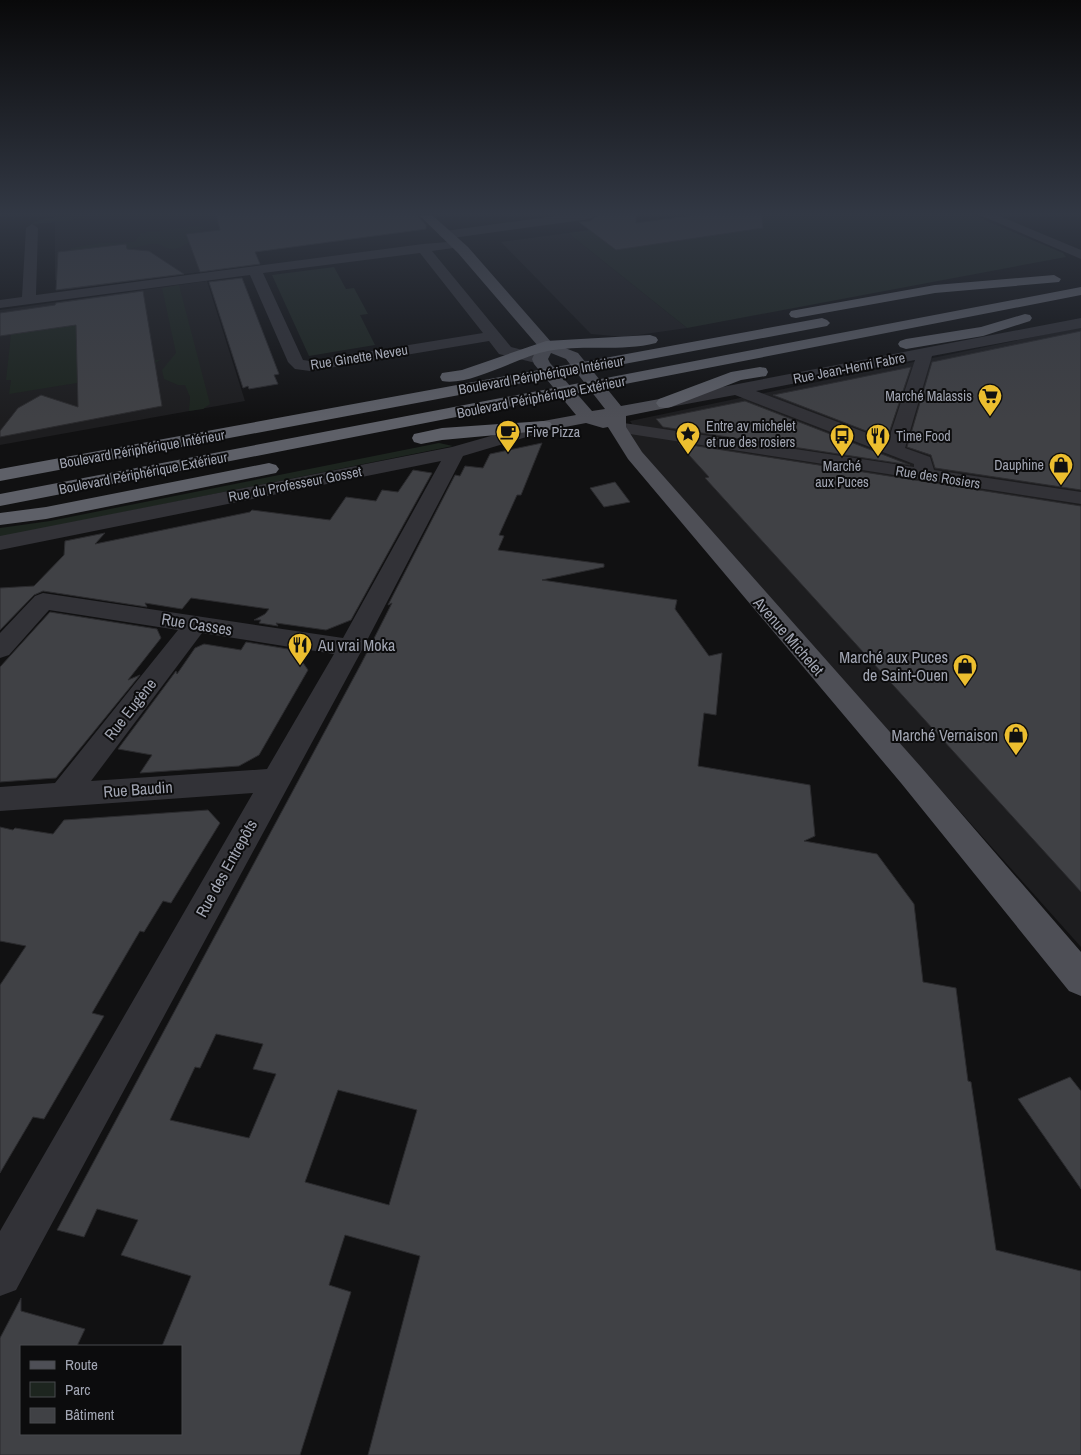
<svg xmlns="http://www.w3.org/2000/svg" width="1081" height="1455" font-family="'Archivo Narrow',sans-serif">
  <rect width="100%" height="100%" fill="#111112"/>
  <!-- built -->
  <g fill="#1d1d1f">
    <polygon points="323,215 255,252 260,264 64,290 64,279 55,280 55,216"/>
    <polygon points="568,233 687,328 624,337 591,334 501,242"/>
    <polygon points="207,281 245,401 0,445 0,310"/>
    <polygon points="1081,327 1081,947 617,427 632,424 630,421"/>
  </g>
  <!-- green -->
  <g fill="#1d251f">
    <polygon points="74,215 99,215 61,222 31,224 39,220"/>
    <polygon points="695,215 973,215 1063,253 1066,257 687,328 568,233"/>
    <path d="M189,227H203L199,232L187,234L189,242C166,258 167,242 151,244C143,245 135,248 127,249L126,244L70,251L71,248L101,243L135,242L141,233Z"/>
    <polygon points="334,267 346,289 354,288 368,314 360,315 375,345 309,356 272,275"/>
    <polygon points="179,285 210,404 203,409 189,411 190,397 185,385 178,385 164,379 162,370 176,353 162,288"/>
    <polygon points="76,325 117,368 162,359 153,364 77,383 9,394 11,380 6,380 11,334"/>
    <polygon points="439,443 453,446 0,537 0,528 50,521"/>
  </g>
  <!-- building -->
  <g fill="#404145" stroke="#2b2b2e" fill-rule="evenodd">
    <polygon points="216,215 417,215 426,225 426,229 255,252 260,264 200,272 186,234 220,230"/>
    <polygon points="598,215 636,215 636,223 695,215 762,215 763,228 616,250 579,222 590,221"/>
    <polygon points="126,244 127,249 149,251 184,274 56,290 58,252"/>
    <polygon points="242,278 279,374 274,375 278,384 249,389 248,386 243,388 209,282"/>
    <polygon points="143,291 162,406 0,437 0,431 18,408 41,395 78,407 76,325 0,336 0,313 55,305 56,303"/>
    <polygon points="1081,331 1081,490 935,468 931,455 907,447 932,362"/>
    <polygon points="911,367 887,439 773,395 818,386"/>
    <polygon points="745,401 910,465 663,427 656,419"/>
    <path d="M542,443L521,495H517L499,535L504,536L498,550L604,564V567L542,580L677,600L675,609L709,656L722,653L716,715L704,713L698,766L810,785L815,836L804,841L877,854L914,904L923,982L956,988L968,1081L971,1082L996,1250L1081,1271V1455H368L420,1256L345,1235L329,1285L351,1292L300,1455H0V1338L21,1298V1311L85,1329L77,1346H21V1434H181V1346H162L191,1276L121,1255L138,1220L97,1209L84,1237L57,1230L361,664L392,603L388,605L455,475L460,476L465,466L483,468L490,454ZM216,1034L263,1044L253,1069L276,1074L249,1138L170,1120L195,1067L200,1068ZM338,1090L417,1110L389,1205L305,1182Z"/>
    <polygon points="678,443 1081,506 1081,892 705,478 709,477"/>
    <polygon points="413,470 432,473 351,620 326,630 276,623 278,626 259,623 261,620 254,620 265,614 269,609 191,598 182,609 145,603 147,607 43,591 34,595 0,630 0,588 34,586 64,555 65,541 105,533 95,544 250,512 252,510 330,520 346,497 376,501 382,490 398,492"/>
    <polygon points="615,482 630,502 604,507 590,488"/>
    <polygon points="50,612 157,629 161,638 128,680 140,675 56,778 0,782 0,667"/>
    <polygon points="246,642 294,650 308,670 259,755 239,766 140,773 152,755 118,749 176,671 177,674 195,648 204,644 241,650"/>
    <polygon points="208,810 220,823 171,903 163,901 144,932 140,931 92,1013 104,1016 44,1119 33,1117 0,1173 0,985 26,946 0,941 0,827 13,830 15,828 53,834 64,820"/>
    <polygon points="1070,1077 1081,1091 1081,1189 1018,1099"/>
  </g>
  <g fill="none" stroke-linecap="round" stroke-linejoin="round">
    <!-- minor -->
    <g fill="#323237" fill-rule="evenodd">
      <polygon points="562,215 596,215 590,219 445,239 439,235 445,231"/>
      <polygon points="980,215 997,215 1081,250 1081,259"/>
      <path d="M32,224L38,228L36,295L423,244L460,241L462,244L460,247L432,251L511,347L546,356L548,359L546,362L540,364L499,354L489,341L310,371L295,369L288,362L250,275L0,308V300L22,297L26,228ZM420,253L483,333L310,361L303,360L263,273Z"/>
      <path d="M1081,318V328L932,356L905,448L930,457L934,470L1081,492V504L617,432L611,431L608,427L611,423L617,422L914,467V464L735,395L665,408L659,407L656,403L659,399L665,398ZM915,360L888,441L756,391Z"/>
      <path d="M544,421L550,422L553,426L550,430L463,456L363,648L16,1290L0,1296V1231L253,793L0,811V787L55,783L178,630L49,610L9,655L0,658V633L35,596L43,593L343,638L441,461L0,550V536L452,447ZM202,633L334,654L267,769L91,781Z"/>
    </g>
    <!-- major -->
    <path fill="#4e4f56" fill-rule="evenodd" d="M419,215H432L468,247L552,343L578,353L621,406L665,398L671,399L674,403L671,407L626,416V427L642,452L921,767L1081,952V996L1069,991L901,783L628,459L608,427L603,428L586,423L544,431L538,430L535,426L538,422L576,415L534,364L532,359L538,346L458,253ZM551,353L566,359L605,409L592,411L550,363L548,359Z"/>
    <!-- highway -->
    <g fill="#5e6068" fill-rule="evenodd">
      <polygon points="1054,275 1061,279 1059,282 935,293 796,318 791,317 789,314 791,311 796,310 935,285"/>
      <polygon points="1081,287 1081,295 0,506 0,494"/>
      <polygon points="1025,314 1030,315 1032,318 1030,321 983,336 906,349 900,347 898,344 900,341 906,339 981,327"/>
      <polygon points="822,318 827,320 830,323 827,326 0,481 0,469"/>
      <path d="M650,335L656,337L658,340L656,343C621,352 583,344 548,351C520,356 469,387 442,381L440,377L442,373L462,370L546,341Z"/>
      <polygon points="760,367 766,368 768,372 766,376 741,380 671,407 665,408 659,407 656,403 659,399 731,372"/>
      <polygon points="544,421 550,422 553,426 550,430 442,440 421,444 414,442 412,438 414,434 442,428"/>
      <polygon points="269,463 276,465 279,469 276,473 46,519 0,525 0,513 46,507"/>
    </g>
  </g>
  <!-- sky -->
  <linearGradient id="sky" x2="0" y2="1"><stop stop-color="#09090a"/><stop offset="0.51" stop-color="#323844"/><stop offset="1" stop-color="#323844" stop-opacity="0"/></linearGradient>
  <rect width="1081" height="419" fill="url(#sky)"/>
  <!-- icons -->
  <defs>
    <symbol id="supermarket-pin" viewBox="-11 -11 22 30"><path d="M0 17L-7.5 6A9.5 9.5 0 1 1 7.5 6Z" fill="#ecbe2f" stroke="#0c0c0d"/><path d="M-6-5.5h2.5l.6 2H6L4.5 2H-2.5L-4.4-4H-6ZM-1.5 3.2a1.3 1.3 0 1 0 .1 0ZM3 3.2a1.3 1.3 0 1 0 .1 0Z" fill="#111"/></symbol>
    <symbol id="cafe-pin" viewBox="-11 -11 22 30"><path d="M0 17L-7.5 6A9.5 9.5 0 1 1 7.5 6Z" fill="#ecbe2f" stroke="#0c0c0d"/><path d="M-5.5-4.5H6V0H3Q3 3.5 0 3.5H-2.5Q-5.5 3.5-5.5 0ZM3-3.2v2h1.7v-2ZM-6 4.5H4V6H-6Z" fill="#111"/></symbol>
    <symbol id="sight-pin" viewBox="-11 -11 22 30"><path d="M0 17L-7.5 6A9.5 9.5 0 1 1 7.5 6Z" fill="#ecbe2f" stroke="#0c0c0d"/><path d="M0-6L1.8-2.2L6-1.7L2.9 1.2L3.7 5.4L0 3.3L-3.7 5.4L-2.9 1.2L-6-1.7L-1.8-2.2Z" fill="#111"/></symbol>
    <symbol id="bus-pin" viewBox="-11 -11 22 30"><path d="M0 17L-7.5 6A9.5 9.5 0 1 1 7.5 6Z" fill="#ecbe2f" stroke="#0c0c0d"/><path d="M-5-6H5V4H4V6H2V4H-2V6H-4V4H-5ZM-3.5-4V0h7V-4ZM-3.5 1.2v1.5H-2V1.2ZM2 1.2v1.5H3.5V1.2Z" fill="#111"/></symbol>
    <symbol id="restaurant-pin" viewBox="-11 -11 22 30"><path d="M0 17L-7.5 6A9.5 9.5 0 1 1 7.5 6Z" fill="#ecbe2f" stroke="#0c0c0d"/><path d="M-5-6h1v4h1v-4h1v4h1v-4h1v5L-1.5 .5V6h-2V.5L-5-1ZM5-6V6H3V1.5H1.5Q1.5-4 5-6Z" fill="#111"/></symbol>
    <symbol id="shop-pin" viewBox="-11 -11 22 30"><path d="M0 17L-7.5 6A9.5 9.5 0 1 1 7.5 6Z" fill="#ecbe2f" stroke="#0c0c0d"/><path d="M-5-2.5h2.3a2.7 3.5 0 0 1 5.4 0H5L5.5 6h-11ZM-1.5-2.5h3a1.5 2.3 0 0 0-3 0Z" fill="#111"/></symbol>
  </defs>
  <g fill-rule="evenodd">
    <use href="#supermarket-pin" x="976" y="382" width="28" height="38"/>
    <use href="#cafe-pin" x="494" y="418" width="28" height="38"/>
    <use href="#sight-pin" x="674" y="420" width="28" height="38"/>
    <use href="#bus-pin" x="828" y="422" width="28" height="38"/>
    <use href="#restaurant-pin" x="864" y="422" width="28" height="38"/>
    <use href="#shop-pin" x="1047" y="451" width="28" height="38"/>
    <use href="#restaurant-pin" x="286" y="631" width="28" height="38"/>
    <use href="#shop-pin" x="951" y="652" width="28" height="38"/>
    <use href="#shop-pin" x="1002" y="721" width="28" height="38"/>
  </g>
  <g text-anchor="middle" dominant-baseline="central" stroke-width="4" stroke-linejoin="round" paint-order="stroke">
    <!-- far-street labels -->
    <g font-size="14" fill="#a2a6b3" stroke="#0c0c0d">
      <text transform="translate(359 357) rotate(-9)">Rue Ginette Neveu</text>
      <text transform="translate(849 368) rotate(-11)">Rue Jean-Henri Fabre</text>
      <text transform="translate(541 375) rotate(-10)">Boulevard Périphérique Intérieur</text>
      <text transform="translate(541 397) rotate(-11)">Boulevard Périphérique Extérieur</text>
      <text transform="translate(142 449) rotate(-10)">Boulevard Périphérique Intérieur</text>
      <text transform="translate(143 473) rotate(-11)">Boulevard Périphérique Extérieur</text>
      <text transform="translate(938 477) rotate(9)">Rue des Rosiers</text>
      <text transform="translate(295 484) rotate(-11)">Rue du Professeur Gosset</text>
    </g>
    <!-- far-poi labels -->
    <g font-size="14" fill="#a2a6b3" stroke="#0c0c0d" text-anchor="start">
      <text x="972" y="396" text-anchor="end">Marché Malassis</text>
      <text x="706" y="426">Entre av michelet<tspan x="706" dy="16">et rue des rosiers</tspan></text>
      <text x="526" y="432">Five Pizza</text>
      <text x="896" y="436">Time Food</text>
      <text x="1044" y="465" text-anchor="end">Dauphine</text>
      <text x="842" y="466" text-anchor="middle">Marché<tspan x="842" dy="16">aux Puces</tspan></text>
    </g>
    <!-- street labels -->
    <g font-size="16" fill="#a2a6b3" stroke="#0c0c0d">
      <text transform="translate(197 624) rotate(9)">Rue Casses</text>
      <text transform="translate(789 636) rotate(49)">Avenue Michelet</text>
      <text transform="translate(130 709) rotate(-52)">Rue Eugène</text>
      <text transform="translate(138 789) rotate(-4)">Rue Baudin</text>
      <text transform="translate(226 868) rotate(-61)">Rue des Entrepôts</text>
    </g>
    <!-- poi labels -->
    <g font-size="16" fill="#a2a6b3" stroke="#0c0c0d" text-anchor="end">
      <text x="318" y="645" text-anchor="start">Au vrai Moka</text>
      <text x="948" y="657">Marché aux Puces<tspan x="948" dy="18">de Saint-Ouen</tspan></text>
      <text x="998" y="735">Marché Vernaison</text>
    </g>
  </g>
  <!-- legend -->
  <rect x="20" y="1345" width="162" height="90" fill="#0c0c0d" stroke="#484a4f"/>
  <rect x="30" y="1361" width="25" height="8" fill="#4e4f56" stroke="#484a4f"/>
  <text x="65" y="1370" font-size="15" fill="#a2a6b3">Route</text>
  <rect x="30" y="1382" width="25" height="15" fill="#1d251f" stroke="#484a4f"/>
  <text x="65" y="1395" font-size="15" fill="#a2a6b3">Parc</text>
  <rect x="30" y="1408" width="25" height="15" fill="#404145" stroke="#484a4f"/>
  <text x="65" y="1420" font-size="15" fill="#a2a6b3">Bâtiment</text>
</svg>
